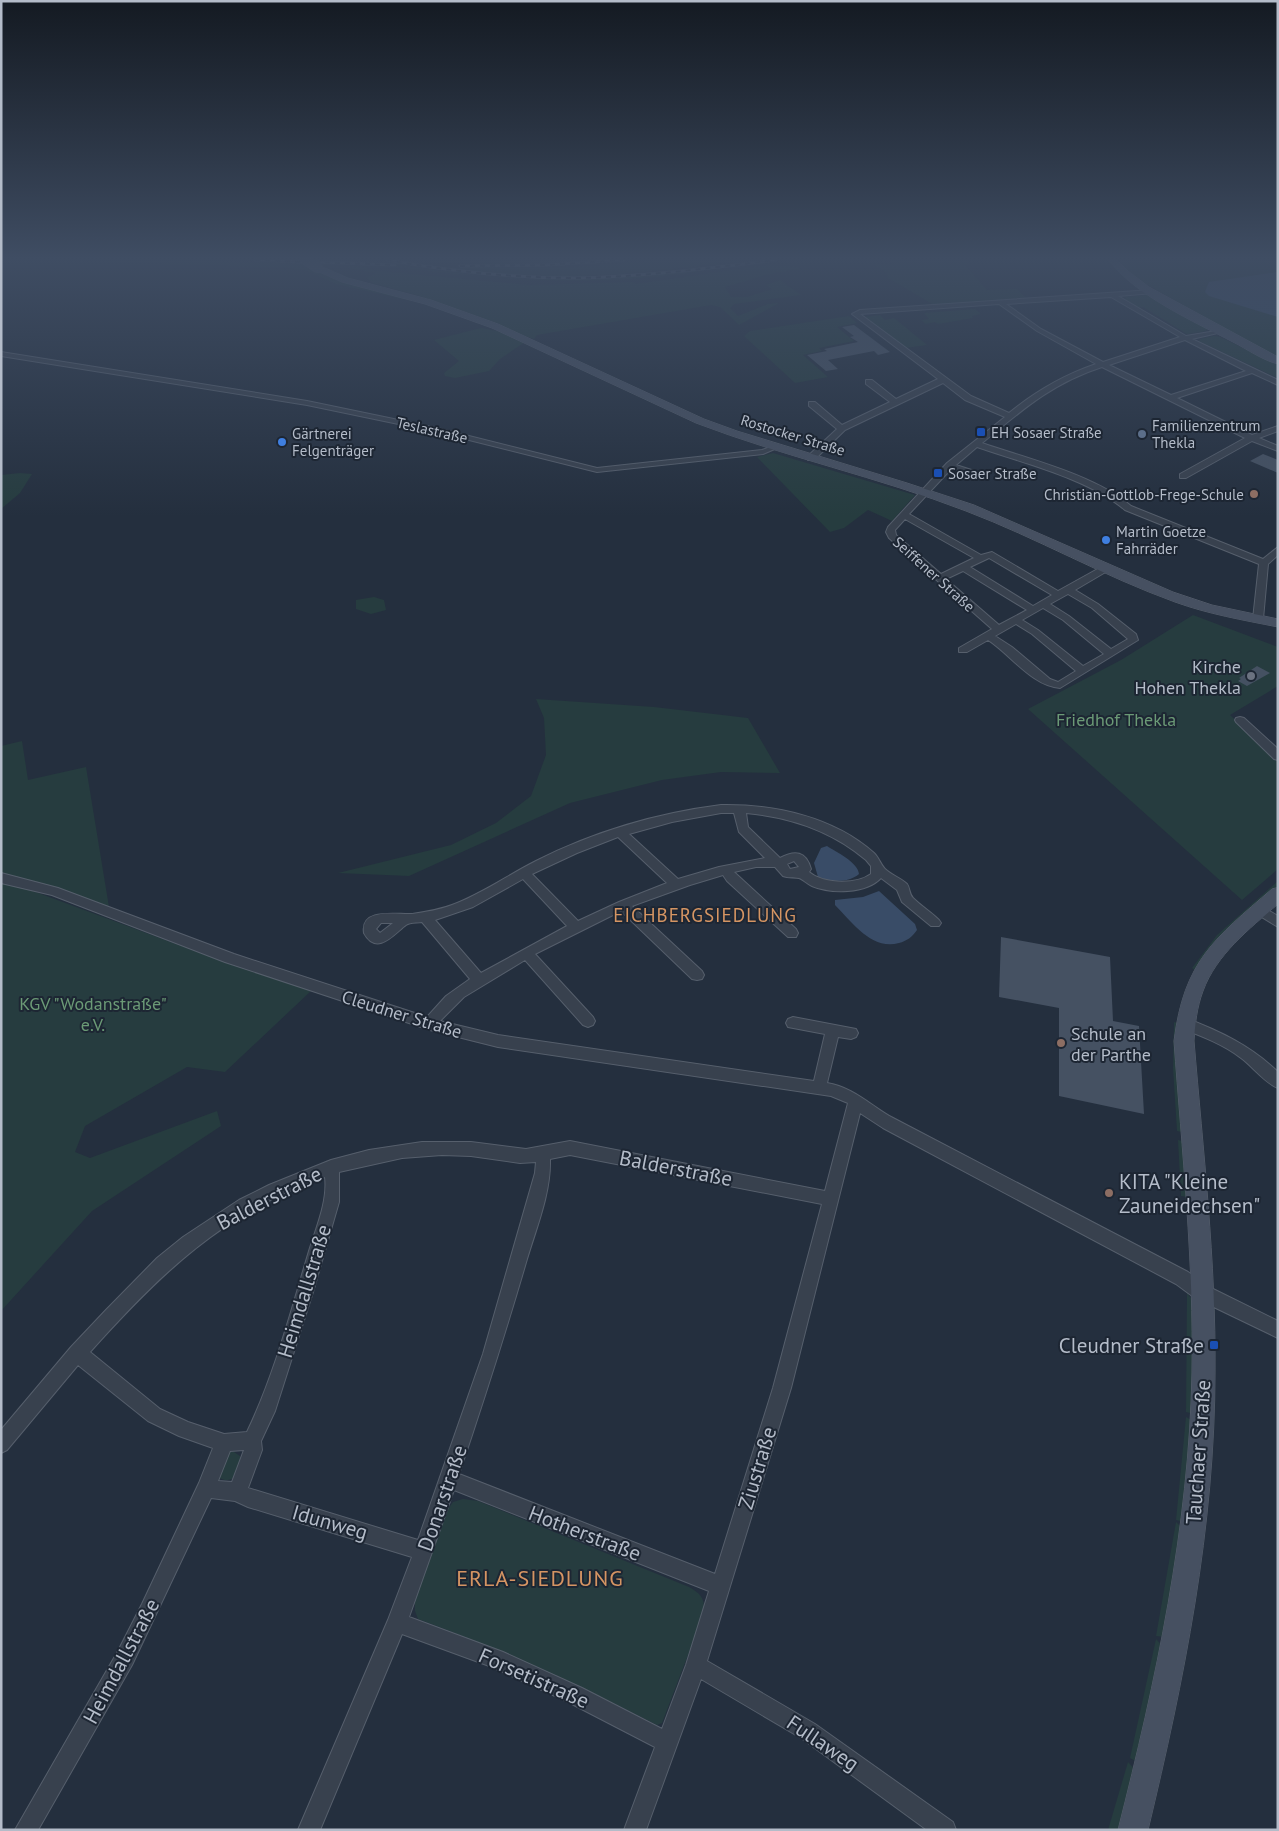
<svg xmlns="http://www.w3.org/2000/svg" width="1279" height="1831" font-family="'PT Sans',sans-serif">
  <rect width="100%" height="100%" fill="#242f3e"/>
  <!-- green -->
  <g fill="#263c3f">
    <polygon points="61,260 176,260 305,264 332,278 411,299 412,301 336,284 308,271 290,268"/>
    <polygon points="421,260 577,260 504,264 441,263"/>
    <path d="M667,260H751C702,265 652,272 603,275C548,278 493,274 439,267L562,268Z"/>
    <polygon points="891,260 996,260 969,261 965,265 987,290 1017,289 1028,300 934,305 888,278 887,273 875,265 894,264"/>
    <polygon points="1119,260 1278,260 1278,358 1146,284 1127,270"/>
    <path d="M383,265C425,267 466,276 508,278C577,282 645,276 714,268C691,274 665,276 642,278C554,285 469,277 383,265Z"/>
    <polygon points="767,265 799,267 799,269 769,274 725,287 731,297 747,297 772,289 766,285 780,280 801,295 734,304 730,308 738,316 768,304 779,303 739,325 720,307 711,305 537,335 534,339 495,326 500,324 416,295 373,283 366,278 376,273 348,268 348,266 366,267 368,270 529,285 632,282 636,284"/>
    <polygon points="1147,295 1154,296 1208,327 1206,331 1187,334 1143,307 1139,308 1125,300 1126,297"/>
    <polygon points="975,309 981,314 972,316 973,318 938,324 935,322 926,324 921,320 929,319 924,313"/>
    <polygon points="880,315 885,320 894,318 927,345 905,348 864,317"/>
    <polygon points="849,316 857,323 837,327 854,341 819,348 822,351 803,355 828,377 795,383 744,336 750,331"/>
    <polygon points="481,328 508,333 525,342 500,359 489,371 455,378 445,376 444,373 459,361 434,340"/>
    <polygon points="1214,336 1220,337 1278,365 1278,378 1199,341 1200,339"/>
    <polygon points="773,453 915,495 892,521 868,510 844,528 830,532 757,457"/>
    <polygon points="20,473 32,474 20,493 1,509 1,475"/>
    <polygon points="374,597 384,600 386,610 371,614 356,609 356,600"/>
    <polygon points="1193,615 1278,647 1278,686 1230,715 1278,761 1278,869 1242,900 1028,709 1121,660"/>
    <polygon points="536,699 654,707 748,718 780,773 721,772 662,780 570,803 409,876 338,873 451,845 496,823 531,796 546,755 544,718"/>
    <polygon points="22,741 28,780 86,767 109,907 1,878 1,746"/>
    <polygon points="1278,881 1278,886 1219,937 1195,970 1192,968 1217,935"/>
    <polygon points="1,882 33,891 211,957 311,991 225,1072 187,1067 85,1126 75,1152 90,1158 217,1111 221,1126 92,1211 1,1311"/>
    <polygon points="1174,1022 1177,1023 1182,1132 1177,1131 1173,1068"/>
    <polygon points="1178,1140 1182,1141 1188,1197 1181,1196"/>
    <polygon points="1187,1293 1193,1301 1194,1414 1186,1412"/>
    <polygon points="1186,1417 1193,1421 1185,1522 1176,1520"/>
    <path d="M229,1452H234L240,1456V1463L234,1478C228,1481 224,1481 218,1477Z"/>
    <path d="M463,1499L478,1501L689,1587C701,1594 705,1598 704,1613L662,1723L657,1725C579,1685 501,1650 418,1619L415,1611V1599L446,1512L453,1502Z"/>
    <polygon points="1176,1522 1184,1530 1166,1637 1156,1636"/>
    <polygon points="1156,1639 1164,1648 1139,1763 1130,1758"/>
    <polygon points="1128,1762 1137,1772 1122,1830 1108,1830"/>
  </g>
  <!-- water -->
  <g fill="#394c67">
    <polygon points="1278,272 1278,317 1209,296 1205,292 1209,282"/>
    <path d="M827,846C836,852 858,862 859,874C849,883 830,882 818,877L814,863L821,848Z"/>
    <path d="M879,891L915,924L917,930C912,937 907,941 899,943C872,951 852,922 835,905V900L863,897Z"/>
  </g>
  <!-- building -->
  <g fill="#455162">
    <polygon points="854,325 890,352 878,355 874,351 828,360 838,369 826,371 807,355 827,351 824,349 858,342 850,337 854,336 842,327"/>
    <polygon points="1263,454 1278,460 1278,473 1250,461"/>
    <polygon points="1257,666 1270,673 1247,686 1238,681 1241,679 1239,678"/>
    <polygon points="1001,937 1110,957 1113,1021 1139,1026 1144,1114 1059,1096 1059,1008 999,997"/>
  </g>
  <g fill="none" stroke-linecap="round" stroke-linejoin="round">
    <defs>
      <g id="street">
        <path d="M1152,290L1155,292L1154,293L1118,296L1186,336L1222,330V332L1192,339L1278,380V385L1252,373L1177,398L1252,435L1278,426V431L1259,438L1278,446V451L1252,441L1186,478H1180V474L1245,438L1102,367C1052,383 1021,411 982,443C1028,459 1095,475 1131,506L1263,559L1278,547V555L1268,564L1263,619L1258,622L1253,619L1259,564L1125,510C1089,479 1023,463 977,447L956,465L987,475V479H981L952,468L909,514L981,555L992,552L1058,591L1103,566H1109V570L1075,590L1098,604L1136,634L1138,640L1060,688C1032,686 1011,655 988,640L967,652H959V648L992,629L889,538L886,532L888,527L947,463L1005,417L965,400L943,383L845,430L814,460H808V456L837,429L809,406V402H815L842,425L890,402L866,384V380H872L896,399L938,379L852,314L860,310ZM1111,297L1180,337L1103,362L1041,329L1006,304ZM999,304L1037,331L1096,364C1064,375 1036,391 1009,413L971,396L860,314ZM1185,340L1246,371L1171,395L1109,365ZM905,519L974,558L941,574L896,535L895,530ZM989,558L1052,595L1033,606L970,567ZM963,571L1027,610L999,625L946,579ZM1068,594L1092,608L1128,639L1111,649L1069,616L1050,604ZM1043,608L1063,620L1104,654L1083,666L1038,630L1022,620ZM1016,624L1032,634L1076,671L1058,682L1050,679L1012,647L995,636Z"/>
        <polygon points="1,352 307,401 437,428 597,468 762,450 773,446 777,448 763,454 597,472 437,432 307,405 1,356"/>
        <polygon points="1240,717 1244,718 1278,749 1278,760 1274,759 1236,722 1235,720 1236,718"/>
        <path d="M721,805C774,804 834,817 874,853C879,858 881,865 885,869C891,875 901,878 907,884C910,888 909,894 913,898C921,906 931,912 939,920L941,923L939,926H931L902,902L897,890L881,878C866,894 831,894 812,886C807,884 803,879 799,878C793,877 788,878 783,876L775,867H756L734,872L796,929L798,933L796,937H788L727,881L723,875L690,885L632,906L702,971L704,975L702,979L697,980L692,979L621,911L535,954L593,1017L595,1021L593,1025L588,1027L583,1025L525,960L464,997L440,1021L498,1035L814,1081L825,1034L788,1027L786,1023L788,1019L793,1017L856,1029L858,1033L856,1037L851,1039L838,1037L827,1083C853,1087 871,1106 893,1118L1188,1272L1207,1286L1278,1321V1338L1195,1298L1176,1284L883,1128L860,1113L791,1388L707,1661L815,1724L953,1822L956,1830H927L801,1738L701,1679L646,1830H624L655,1747L568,1702L492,1667L402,1634L320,1830H298L388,1620L412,1557L248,1507L235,1501L211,1498L132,1665L38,1830H15L118,1651L142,1604L199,1483L213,1448L179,1436L148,1421L78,1365L7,1450L1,1453V1430L71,1347L105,1311L157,1258L183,1237L239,1200L269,1185L331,1160L369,1150L422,1142H471L526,1149L570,1141L825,1191L848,1103L831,1096L498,1047L430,1030L225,962L52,895L1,883V873L58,888L234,954L427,1017L446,996L470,979L422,922C417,923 410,922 406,925C395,933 377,957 364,933C360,907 397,915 412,914C425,912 439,910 452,905C482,894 508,875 536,861C593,832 658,813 721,805ZM721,813H734L739,832L765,858L719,867L678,879L629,834L672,822ZM746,813C790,817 832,831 866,860L871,866V874C856,885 823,884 809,872L811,869C806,851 795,850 780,858L748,827ZM618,837L667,883L619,902L578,921L532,874L577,853ZM794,861L799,867L790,869L787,864ZM523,879L567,926L481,973L435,920L473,907ZM381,923H393L380,933L376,929ZM442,1155L471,1156L520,1163L536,1162L535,1173L483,1354L418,1540L248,1488L262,1450L261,1441L275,1411L313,1292L339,1202V1172L402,1158ZM570,1155L822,1204L773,1388L715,1574L459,1474C483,1403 506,1331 527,1259C537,1226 551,1192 550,1159ZM325,1177C328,1201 316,1228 309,1251C291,1311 274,1376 247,1432L224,1434L188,1422L160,1409L90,1352C160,1274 223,1212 325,1177ZM244,1450L232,1482L218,1481L230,1451ZM454,1490L709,1591L686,1665L662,1729L582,1688L503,1652L409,1617Z"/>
        <polygon points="1259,905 1278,916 1278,927 1255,913 1253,910 1255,907"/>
        <path d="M1185,1018C1220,1031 1251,1046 1278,1072V1088C1266,1084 1252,1066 1241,1058C1223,1044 1201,1036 1180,1028L1178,1024L1180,1020Z"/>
      </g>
      <g id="secondary">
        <path d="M1109,260H1117L1128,271L1149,287L1278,357V364C1262,360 1247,349 1233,342C1195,322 1134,295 1109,260Z"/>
        <path d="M318,265L348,278L431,300L498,324L704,419L737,431L907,483L974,505L1173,592L1212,605L1278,619V627C1243,620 1208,614 1175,602C1103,576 1037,538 966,511C878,477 785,457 696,423L492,328L425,304L342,282L315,270L314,268Z"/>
        <path d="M1278,888V904C1249,929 1216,955 1203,991C1197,1007 1195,1024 1194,1041C1203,1151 1216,1261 1215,1372C1215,1527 1184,1680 1148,1830H1118C1156,1680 1189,1528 1192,1373C1194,1262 1182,1151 1174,1041C1184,961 1214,939 1272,889Z"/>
      </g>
    </defs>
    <!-- street casing -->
    <use href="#street" stroke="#565f6c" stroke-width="2"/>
    <!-- secondary casing -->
    <use href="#secondary" stroke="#565f6c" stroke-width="1"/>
    <!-- street -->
    <use href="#street" fill="#38414e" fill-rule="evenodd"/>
    <!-- secondary -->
    <use href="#secondary" fill="#465061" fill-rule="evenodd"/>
    <defs>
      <g id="rail">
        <polyline points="255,260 301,262"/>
        <path d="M387,260C449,271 512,278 576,278C643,277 709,268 776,260"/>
        <polyline points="315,262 395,265"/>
        <polyline points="460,266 546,265 623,260"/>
      </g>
    </defs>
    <!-- rail casing -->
    <use href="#rail" stroke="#5a6575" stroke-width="3"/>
    <!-- rail -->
    <use href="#rail" stroke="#1d2633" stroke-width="2" stroke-dasharray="5" stroke-linecap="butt"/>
    <defs>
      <polyline id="secondary-bridge" points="306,260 318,268"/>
    </defs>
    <!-- secondary-bridge casing -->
    <use href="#secondary-bridge" stroke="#565f6c" stroke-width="11" stroke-linecap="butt"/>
    <!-- secondary-bridge -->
    <use href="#secondary-bridge" stroke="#465061" stroke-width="10"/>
  </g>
  <!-- sky -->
  <linearGradient id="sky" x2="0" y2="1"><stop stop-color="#141a22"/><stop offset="0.5" stop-color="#3f4d63"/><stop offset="1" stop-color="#3f4d63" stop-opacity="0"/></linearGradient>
  <rect width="1279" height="516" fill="url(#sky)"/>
  <!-- markers -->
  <g fill="#1a4fb4" stroke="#1d2633" stroke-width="2">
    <rect x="976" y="427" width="10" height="10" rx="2.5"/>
    <rect x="933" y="468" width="10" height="10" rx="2.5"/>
    <rect x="1209" y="1340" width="10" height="10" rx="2.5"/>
  </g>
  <circle fill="#5c6f8a" stroke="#1d2633" stroke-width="2" cx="1142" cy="434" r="5"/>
  <g fill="#3f7fe0" stroke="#1d2633" stroke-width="2">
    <circle cx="282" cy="442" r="5"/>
    <circle cx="1106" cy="540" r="5"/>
  </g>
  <g fill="#8d6e63" stroke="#1d2633" stroke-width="2">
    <circle cx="1254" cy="494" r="5"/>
    <circle cx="1061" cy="1043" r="5"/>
    <circle cx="1109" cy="1193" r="5"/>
  </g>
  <circle fill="#6b7280" stroke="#1d2633" stroke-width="2" cx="1251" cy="676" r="5"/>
  <g text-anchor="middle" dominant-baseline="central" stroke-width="4" stroke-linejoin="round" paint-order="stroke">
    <!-- far-poi labels -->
    <g font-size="15" fill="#b4bcc9" stroke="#1d2633" text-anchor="start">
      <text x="1152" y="425">Familienzentrum<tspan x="1152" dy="17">Thekla</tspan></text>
      <text x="991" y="432">EH Sosaer Straße</text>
      <text x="292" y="433">Gärtnerei<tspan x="292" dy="17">Felgenträger</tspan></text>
      <text x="948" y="473">Sosaer Straße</text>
      <text x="1244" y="494" text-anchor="end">Christian-Gottlob-Frege-Schule</text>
      <text x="1116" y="531">Martin Goetze<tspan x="1116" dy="17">Fahrräder</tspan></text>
    </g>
    <!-- far-street labels -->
    <g font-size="15" fill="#b4bcc9" stroke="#1d2633">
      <text transform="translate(432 430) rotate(13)">Teslastraße</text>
      <text transform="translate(793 435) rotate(17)">Rostocker Straße</text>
      <text transform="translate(934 574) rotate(42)">Seiffener Straße</text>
    </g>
    <!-- poi labels -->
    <g font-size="18" fill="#b4bcc9" stroke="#1d2633" text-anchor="end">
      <text x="1241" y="666">Kirche<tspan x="1241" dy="21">Hohen Thekla</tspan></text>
      <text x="1071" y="1033" text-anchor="start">Schule an<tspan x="1071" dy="21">der Parthe</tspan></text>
    </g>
    <!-- park labels -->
    <g font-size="18" fill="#6b9a76" stroke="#1d2633">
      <text x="1116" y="719">Friedhof Thekla</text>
      <text x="93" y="1003">KGV "Wodanstraße"<tspan x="93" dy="21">e.V.</tspan></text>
    </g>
    <!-- street labels -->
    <g font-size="18" fill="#b4bcc9" stroke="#1d2633">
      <text transform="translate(402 1014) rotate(17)">Cleudner Straße</text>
    </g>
    <!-- neighbourhood labels -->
    <g font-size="19" letter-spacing="1" fill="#d59563" stroke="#1d2633">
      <text x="705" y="915">EICHBERGSIEDLUNG</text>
    </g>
    <!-- near-street labels -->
    <g font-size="21" fill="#b4bcc9" stroke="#1d2633">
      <text transform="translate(676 1168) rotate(11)">Balderstraße</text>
      <text transform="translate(269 1198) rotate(-27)">Balderstraße</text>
      <text transform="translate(304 1291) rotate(-73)">Heimdallstraße</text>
      <text transform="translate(1198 1452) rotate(-86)">Tauchaer Straße</text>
      <text transform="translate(757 1468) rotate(-73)">Ziustraße</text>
      <text transform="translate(442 1498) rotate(-71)">Donarstraße</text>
      <text transform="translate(330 1522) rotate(16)">Idunweg</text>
      <text transform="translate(585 1533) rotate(21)">Hotherstraße</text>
      <text transform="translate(121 1661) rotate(-62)">Heimdallstraße</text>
      <text transform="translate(534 1678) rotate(24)">Forsetistraße</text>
      <text transform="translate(823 1743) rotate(34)">Fullaweg</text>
    </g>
    <!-- near-poi labels -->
    <g font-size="21" fill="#b4bcc9" stroke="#1d2633" text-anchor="start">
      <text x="1119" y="1181">KITA "Kleine<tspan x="1119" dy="24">Zauneidechsen"</tspan></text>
      <text x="1204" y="1345" text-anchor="end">Cleudner Straße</text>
    </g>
    <!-- near-neighbourhood labels -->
    <g font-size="22" letter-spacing="1" fill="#d59563" stroke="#1d2633">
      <text x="540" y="1578">ERLA-SIEDLUNG</text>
    </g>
  </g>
  <!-- border -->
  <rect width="1279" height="1831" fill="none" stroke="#b4bcc9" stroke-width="5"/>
</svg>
